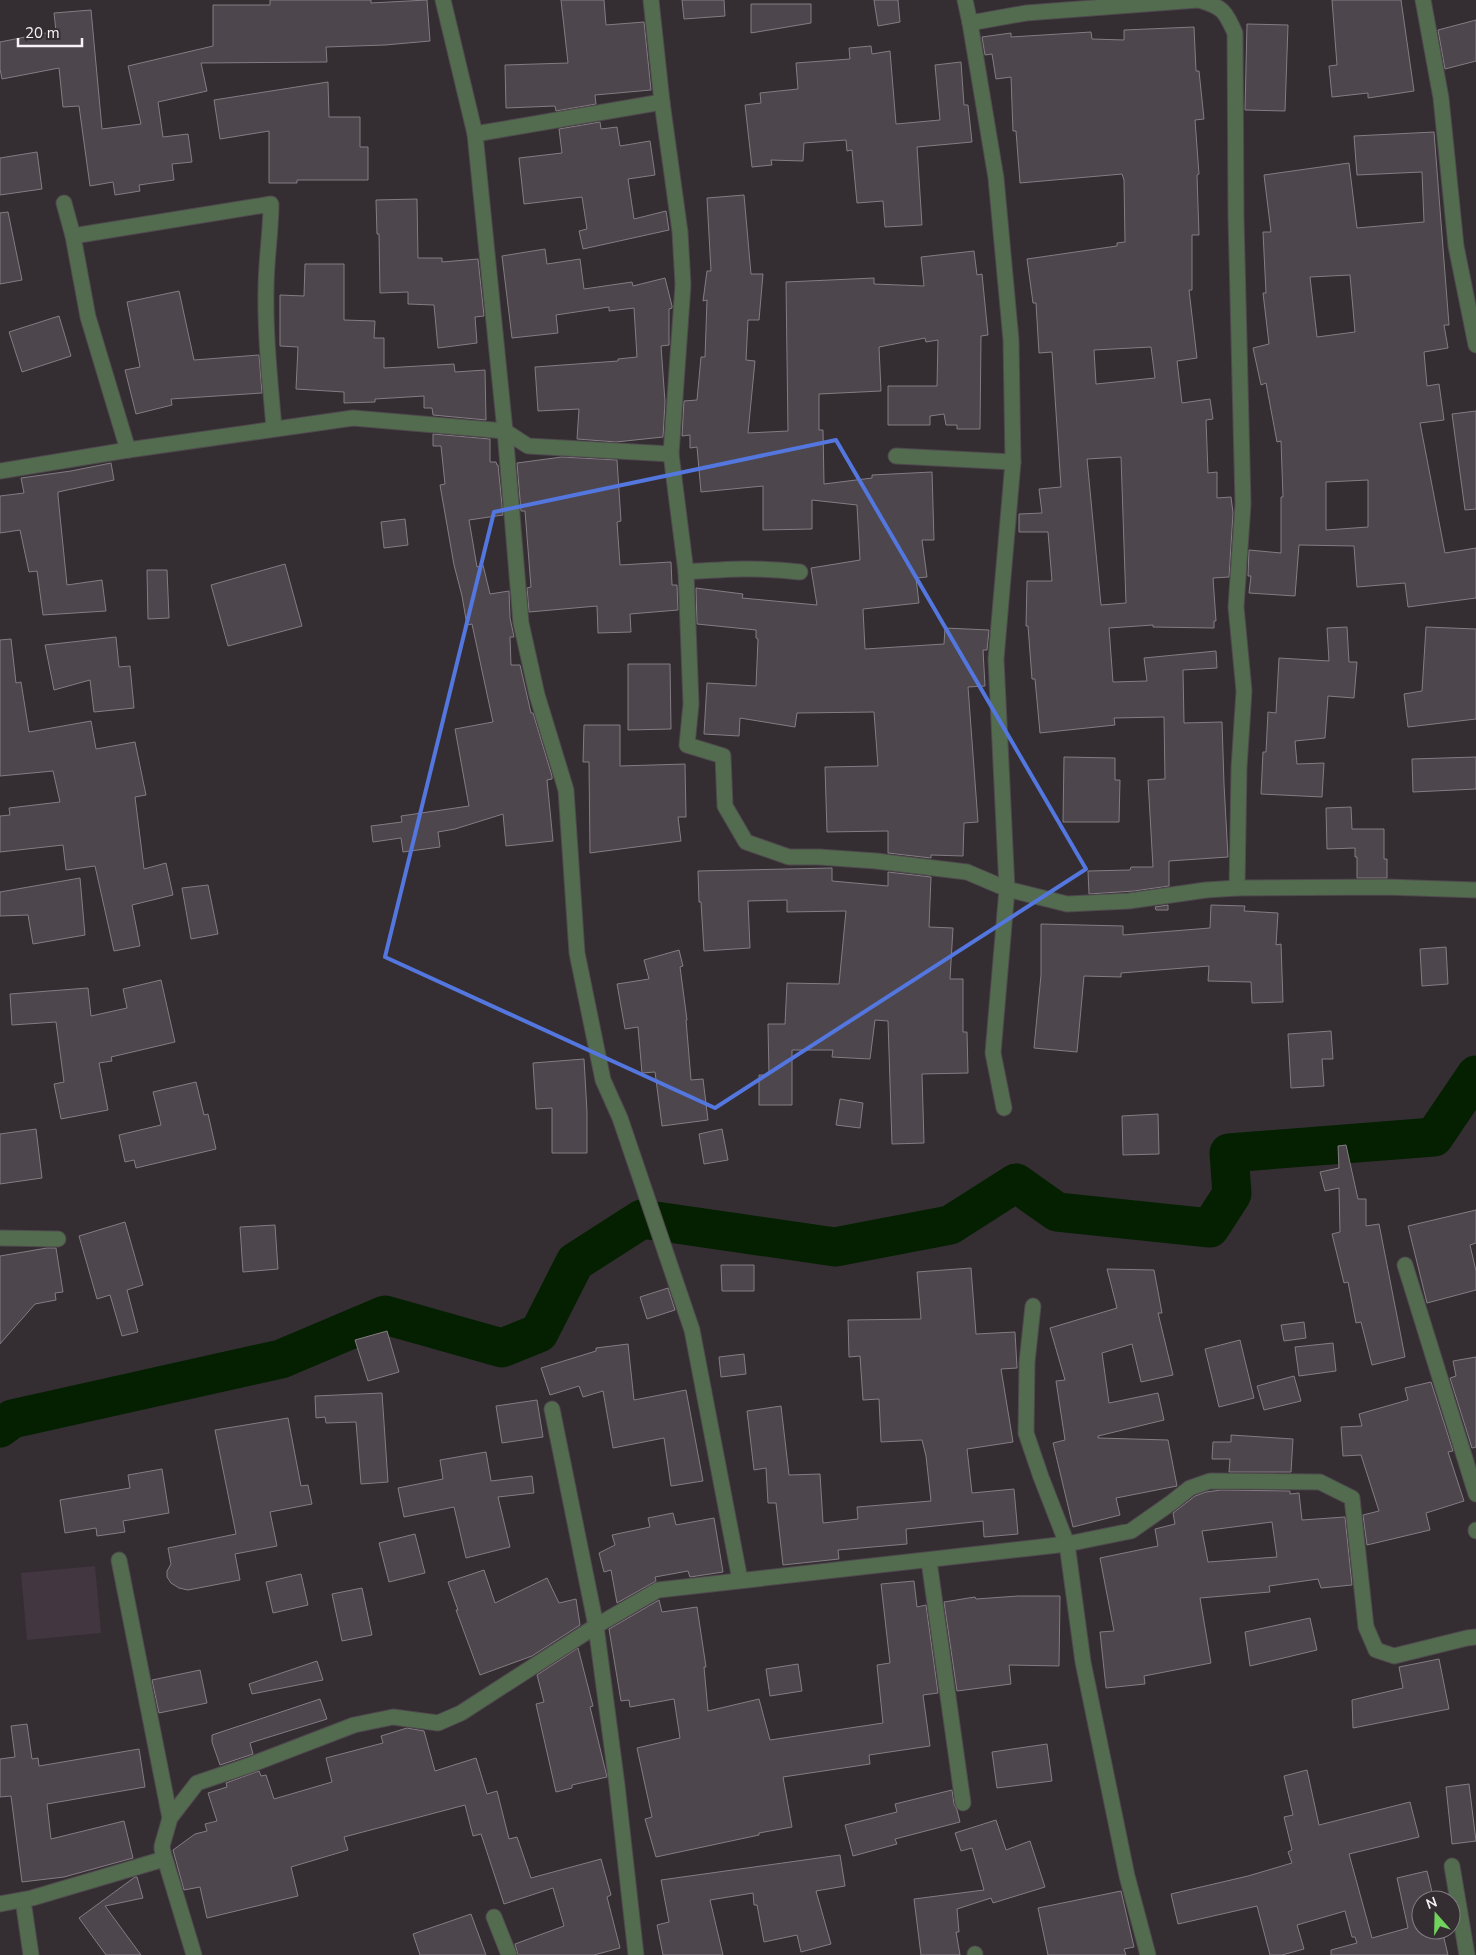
<svg xmlns="http://www.w3.org/2000/svg" width="1476" height="1955" font-family="'Nunito Sans',sans-serif">
  <rect width="100%" height="100%" fill="#342e33"/>
  <!-- built -->
  <polygon fill="#423640" points="95,1566 101,1633 27,1640 21,1573"/>
  <g fill="none" stroke-linecap="round" stroke-linejoin="round">
    <!-- river -->
    <polyline stroke="#042000" stroke-width="39" points="0,1428 12,1419 281,1359 385,1315 502,1348 539,1333 575,1262 642,1219 835,1247 950,1225 1016,1183 1057,1212 1210,1228 1232,1194 1229,1153 1434,1137 1476,1075"/>
  </g>
  <!-- building -->
  <g fill="#4d464d" stroke="#837c82" fill-rule="evenodd">
    <polygon points="270,0 371,0 371,3 427,0 430,41 385,45 326,47 327,62 201,63 207,91 158,102 163,137 188,134 192,162 172,164 174,180 139,185 140,191 115,195 113,182 90,186 79,106 63,107 59,68 2,79 0,69 0,42 56,31 54,13 91,10 102,129 141,124 128,66 213,46 213,5 270,5"/>
    <polygon points="561,0 604,0 606,25 644,22 651,90 595,95 596,104 556,111 555,106 506,108 505,65 568,63"/>
    <polygon points="682,0 724,0 725,16 684,19"/>
    <polygon points="874,0 898,0 900,22 878,26"/>
    <polygon points="1332,0 1401,0 1414,91 1368,98 1368,93 1332,97 1329,66 1337,65"/>
    <polygon points="751,4 811,4 811,23 751,33"/>
    <polygon points="1476,20 1476,61 1445,69 1438,30"/>
    <polygon points="1247,24 1288,25 1285,111 1245,110"/>
    <path d="M1194,27L1196,71H1199L1204,119L1195,120L1199,174L1197,175L1199,235H1192V290H1189L1197,358L1177,361L1182,403L1210,399L1213,419L1206,420L1208,473L1217,472V498L1231,497L1233,513L1229,577L1213,578L1216,621H1214V628L1153,627V625L1109,628L1113,682L1147,681L1144,658L1216,651L1217,668L1183,670L1184,723L1222,722L1224,784L1228,857L1169,861V886L1134,891L1089,894L1088,871L1130,870L1131,867H1153L1148,780L1165,779L1164,717L1114,718L1115,725L1040,733L1035,679H1032L1028,626H1026L1027,581H1052L1048,532H1019V514L1042,513L1039,489L1061,487L1052,352L1039,353L1036,303H1033L1027,259L1117,246V243L1125,242L1124,180L1122,174L1020,183L1016,131H1013L1011,77L996,79L992,54L985,55L982,37L1011,33V37L1091,32L1092,39L1124,40V30ZM1151,347L1155,378L1096,384L1094,350ZM1121,457L1126,603L1101,605L1087,459Z"/>
    <polygon points="871,46 872,54 890,51 896,124 940,120 935,65 961,62 964,105 968,105 972,142 917,147 922,225 885,227 883,201 857,203 852,150 847,151 846,140 804,143 803,161 771,160 772,165 752,167 745,105 761,103 760,93 798,89 796,63 850,59 849,48"/>
    <polygon points="328,82 329,117 360,117 360,147 368,147 368,180 297,180 297,183 269,183 269,131 220,139 214,100"/>
    <polygon points="600,122 601,129 617,127 620,146 650,141 655,175 628,179 634,219 666,211 669,230 583,249 579,231 587,229 582,197 524,204 519,158 562,153 559,129"/>
    <path d="M1434,132L1449,325H1444L1448,348L1424,352L1427,386L1439,384L1444,420L1420,423L1445,553L1476,548V598L1408,607L1405,583L1357,587L1354,546L1299,545L1295,596L1249,593L1251,576H1248L1249,550L1281,553V497H1283L1281,441L1277,442L1266,383L1261,385L1253,348L1269,344L1263,293H1266L1263,232H1271L1264,175L1349,163L1357,228L1424,222L1422,172L1357,175L1354,136ZM1350,275L1355,332L1317,337L1310,277ZM1368,480V527L1326,530V482Z"/>
    <polygon points="37,152 42,189 0,195 0,158"/>
    <polygon points="744,195 751,274 763,274 759,320 748,320 746,360 755,361 748,433 788,431 786,282 874,278 874,284 924,286 921,257 974,251 977,275 982,274 988,335 981,336 980,429 957,429 957,425 946,425 944,414 930,416 930,425 888,425 888,386 937,386 938,340 926,342 925,338 879,347 881,391 819,394 819,430 823,430 824,484 872,478 872,475 932,472 934,540 922,540 927,577 916,578 919,603 863,609 865,649 944,644 945,628 989,630 987,650 983,650 985,686 968,687 978,822 964,823 963,856 931,855 931,858 888,853 888,831 827,832 825,767 878,766 874,712 797,713 795,727 740,718 739,736 704,734 707,683 756,686 758,639 756,638 756,630 697,624 696,588 743,594 742,598 817,605 811,568 860,560 857,505 812,500 812,529 763,530 763,486 701,492 697,447 690,448 690,435 682,436 684,401 697,400 701,357 705,357 707,300 703,301 707,271 711,271 707,198"/>
    <polygon points="417,199 418,258 442,258 442,262 478,259 484,316 475,317 477,343 438,348 434,305 408,304 408,292 380,293 379,234 377,234 376,200"/>
    <polygon points="8,212 22,280 0,284 0,213"/>
    <polygon points="545,249 547,264 580,259 584,289 632,282 633,286 665,278 672,306 672,308 669,309 669,345 661,346 665,402 663,437 616,442 577,439 579,409 538,411 535,367 618,361 618,359 637,357 634,308 609,311 609,307 556,315 558,333 512,338 502,256"/>
    <polygon points="305,264 344,264 344,320 375,321 374,338 384,338 384,368 454,364 455,372 485,370 486,420 433,415 432,408 424,408 424,396 375,399 375,402 344,403 344,392 296,389 298,347 280,346 280,295 304,296"/>
    <polygon points="179,291 194,360 259,355 262,393 171,399 172,405 136,414 125,370 140,367 127,302"/>
    <polygon points="59,316 71,356 22,372 9,332"/>
    <polygon points="1476,411 1476,509 1465,510 1452,414"/>
    <polygon points="433,434 490,439 490,462 496,462 497,465 498,465 503,515 469,520 477,567 483,565 490,594 509,591 510,618 514,637 510,637 511,665 520,665 531,713 533,713 552,776 552,779 547,780 553,841 506,846 503,814 455,829 438,832 440,847 403,852 401,838 373,842 371,826 402,822 401,816 469,806 455,729 493,722 472,624 467,625 462,596 454,565 440,485 445,484 441,446 433,446"/>
    <polygon points="562,457 617,460 621,521 617,522 620,565 671,562 672,585 677,585 678,610 630,614 631,632 598,633 597,606 529,612 527,588 531,587 525,511 521,511 517,463"/>
    <polygon points="111,463 114,480 58,492 58,496 67,585 102,580 106,611 43,615 37,571 29,572 20,530 0,533 0,496 24,493 21,478 71,471"/>
    <polygon points="405,519 408,545 384,548 381,522"/>
    <polygon points="285,564 302,626 228,646 211,585"/>
    <polygon points="147,570 167,570 169,618 148,619"/>
    <polygon points="1347,627 1349,662 1357,662 1354,698 1328,696 1325,738 1295,741 1297,764 1324,763 1322,797 1261,794 1263,752 1266,752 1268,712 1276,713 1279,658 1329,661 1327,628"/>
    <polygon points="1426,627 1476,629 1476,719 1408,727 1404,694 1422,691"/>
    <polygon points="116,637 119,667 130,666 134,708 94,712 90,680 54,690 45,645"/>
    <polygon points="11,639 16,683 21,682 29,732 91,721 96,749 135,742 146,795 135,797 144,869 166,863 173,895 132,905 140,946 114,951 95,866 66,870 63,845 0,852 0,816 10,815 9,808 60,802 53,771 0,776 0,640"/>
    <polygon points="628,664 670,664 671,729 628,730"/>
    <polygon points="584,725 620,725 620,766 685,764 686,817 678,817 681,841 590,853 589,762 583,762"/>
    <polygon points="1064,757 1115,758 1115,780 1120,780 1119,822 1063,822"/>
    <polygon points="1476,757 1476,789 1413,792 1412,759"/>
    <polygon points="1351,807 1352,829 1384,829 1384,859 1387,859 1387,878 1357,878 1357,857 1355,857 1355,848 1327,849 1326,808"/>
    <polygon points="832,868 832,881 888,886 888,872 931,877 929,927 953,928 950,979 963,979 963,1032 967,1032 968,1073 922,1074 924,1143 892,1144 888,1021 875,1020 870,1059 832,1057 833,1050 792,1050 792,1105 759,1105 759,1075 769,1075 768,1024 785,1024 787,983 839,984 846,911 787,912 787,900 748,901 750,948 704,951 701,902 699,902 698,871"/>
    <polygon points="80,878 85,935 33,944 28,915 0,916 0,892"/>
    <polygon points="208,885 218,934 191,939 182,888"/>
    <polygon points="1168,905 1168,910 1156,910 1155,907"/>
    <polygon points="1211,905 1245,906 1244,911 1278,913 1276,945 1281,944 1283,1002 1252,1003 1251,982 1208,981 1209,966 1121,973 1121,977 1084,976 1077,1052 1034,1048 1041,975 1041,924 1123,926 1123,935 1210,928"/>
    <polygon points="1446,947 1448,984 1422,986 1420,949"/>
    <polygon points="679,950 683,966 680,967 687,1020 686,1020 691,1080 703,1079 708,1120 662,1126 655,1072 642,1073 638,1027 625,1029 617,984 649,979 644,960"/>
    <polygon points="161,980 175,1042 111,1057 112,1061 99,1063 108,1110 61,1119 54,1084 64,1082 56,1022 12,1025 10,994 88,988 91,1016 127,1008 123,989"/>
    <polygon points="1331,1031 1333,1059 1322,1059 1324,1086 1291,1088 1288,1034"/>
    <polygon points="584,1059 587,1112 587,1153 552,1153 552,1108 536,1109 533,1063"/>
    <polygon points="196,1082 204,1115 208,1114 216,1149 136,1168 134,1160 125,1162 119,1135 161,1125 153,1092"/>
    <polygon points="840,1099 863,1103 860,1128 836,1125"/>
    <polygon points="1158,1114 1159,1154 1123,1155 1122,1116"/>
    <polygon points="36,1129 42,1178 0,1184 0,1134"/>
    <polygon points="722,1129 728,1160 704,1164 699,1134"/>
    <polygon points="1346,1145 1358,1199 1366,1199 1366,1226 1379,1224 1405,1357 1372,1365 1361,1322 1356,1323 1348,1282 1344,1283 1332,1234 1340,1232 1339,1188 1325,1191 1320,1172 1339,1168 1338,1146"/>
    <polygon points="1476,1210 1476,1243 1470,1245 1476,1271 1476,1290 1427,1303 1408,1226"/>
    <polygon points="125,1222 143,1285 127,1290 138,1332 122,1336 110,1295 97,1299 79,1236"/>
    <polygon points="275,1225 278,1269 243,1272 240,1227"/>
    <polygon points="47,1248 56,1248 63,1292 55,1293 56,1300 35,1304 0,1344 0,1256"/>
    <polygon points="721,1265 754,1265 754,1291 722,1291"/>
    <polygon points="971,1268 976,1334 1015,1332 1017,1368 1001,1369 1013,1442 967,1449 972,1493 1014,1489 1018,1534 984,1537 983,1521 906,1529 907,1544 838,1550 839,1559 783,1565 776,1503 768,1503 766,1468 754,1470 747,1411 781,1406 789,1475 820,1474 823,1523 858,1519 857,1507 931,1501 926,1456 922,1440 881,1442 879,1399 863,1400 860,1356 849,1357 848,1320 921,1319 917,1272"/>
    <polygon points="1107,1269 1154,1270 1162,1313 1158,1313 1173,1375 1141,1382 1132,1344 1102,1353 1109,1403 1158,1393 1164,1420 1098,1436 1098,1438 1168,1440 1177,1486 1116,1498 1120,1515 1073,1527 1053,1443 1065,1440 1056,1381 1065,1380 1050,1328 1117,1308"/>
    <polygon points="668,1288 675,1310 647,1319 640,1297"/>
    <polygon points="1304,1322 1306,1338 1284,1341 1281,1325"/>
    <polygon points="387,1331 399,1372 368,1381 355,1340"/>
    <polygon points="1240,1340 1254,1398 1219,1407 1205,1349"/>
    <polygon points="1333,1343 1336,1371 1299,1376 1295,1347"/>
    <polygon points="628,1344 634,1400 686,1390 703,1481 671,1486 664,1438 613,1448 603,1391 583,1397 579,1386 550,1395 541,1368 596,1351 596,1348"/>
    <polygon points="744,1354 746,1374 721,1377 719,1357"/>
    <polygon points="1476,1357 1476,1447 1472,1448 1450,1378 1456,1376 1453,1361"/>
    <polygon points="1294,1376 1301,1401 1264,1410 1257,1386"/>
    <polygon points="1431,1382 1453,1451 1448,1452 1464,1501 1426,1513 1430,1530 1367,1545 1363,1515 1379,1511 1361,1455 1343,1456 1341,1427 1362,1426 1359,1414 1408,1400 1405,1388"/>
    <polygon points="382,1393 388,1482 361,1484 356,1422 326,1423 325,1417 316,1418 315,1396"/>
    <polygon points="537,1400 543,1437 502,1443 496,1406"/>
    <polygon points="288,1418 301,1486 308,1485 312,1504 270,1512 277,1546 235,1554 240,1580 188,1590 179,1588 171,1583 167,1577 167,1571 171,1564 168,1548 236,1534 215,1430"/>
    <polygon points="1231,1435 1293,1439 1291,1472 1229,1472 1230,1459 1212,1459 1213,1442 1231,1442"/>
    <polygon points="486,1452 491,1481 532,1476 534,1493 498,1497 510,1547 466,1558 454,1507 404,1517 398,1488 443,1479 440,1460"/>
    <polygon points="162,1469 169,1513 123,1521 125,1532 97,1536 96,1528 65,1533 60,1500 130,1488 128,1475"/>
    <path d="M1221,1490L1290,1491V1494L1299,1493L1302,1520L1345,1517L1352,1585L1321,1588L1318,1579L1269,1586L1270,1592L1200,1598L1211,1663L1144,1676L1145,1684L1106,1688L1100,1632L1114,1631L1100,1558L1158,1546L1155,1529L1175,1524L1173,1513L1195,1496L1206,1492ZM1272,1522L1277,1557L1208,1562L1202,1531Z"/>
    <polygon points="673,1513 676,1525 714,1518 723,1572 690,1577 688,1571 655,1577 656,1581 617,1603 611,1570 604,1572 599,1553 615,1545 612,1535 650,1527 648,1518"/>
    <polygon points="415,1534 425,1573 389,1582 379,1543"/>
    <polygon points="484,1570 495,1603 547,1578 559,1603 576,1599 580,1625 532,1656 480,1675 456,1610 458,1610 448,1582"/>
    <polygon points="301,1574 308,1605 273,1613 266,1582"/>
    <polygon points="914,1581 917,1607 926,1605 938,1693 923,1695 930,1746 869,1755 870,1764 783,1777 792,1827 759,1833 759,1835 656,1857 645,1819 652,1817 637,1748 680,1738 674,1699 630,1707 629,1700 621,1701 609,1629 659,1600 662,1612 697,1607 706,1667 704,1667 708,1711 759,1699 770,1740 883,1723 877,1665 890,1663 881,1584"/>
    <polygon points="362,1588 372,1635 342,1641 332,1594"/>
    <polygon points="1018,1596 1060,1596 1059,1666 1009,1665 1011,1684 957,1691 944,1602 975,1597 976,1599"/>
    <polygon points="1310,1618 1317,1650 1250,1666 1245,1632"/>
    <polygon points="578,1648 593,1706 590,1707 607,1777 572,1785 572,1788 556,1792 536,1704 544,1702 537,1675"/>
    <polygon points="1439,1659 1449,1709 1353,1728 1352,1700 1403,1688 1399,1667"/>
    <polygon points="317,1661 323,1680 252,1694 249,1684"/>
    <polygon points="798,1664 802,1691 770,1696 766,1669"/>
    <polygon points="200,1670 207,1703 159,1713 152,1680"/>
    <polygon points="320,1699 327,1719 250,1743 253,1754 220,1765 212,1742 212,1735"/>
    <polygon points="27,1724 32,1759 38,1758 39,1766 139,1749 145,1787 47,1804 51,1839 124,1821 133,1858 64,1877 22,1882 11,1796 0,1797 0,1759 15,1757 11,1726"/>
    <polygon points="407,1728 424,1731 435,1771 476,1758 487,1794 497,1791 509,1839 517,1837 531,1878 601,1859 611,1895 607,1897 620,1948 594,1955 518,1955 515,1944 564,1926 553,1888 504,1904 481,1834 473,1836 465,1805 344,1837 348,1850 291,1867 298,1896 207,1918 200,1887 184,1890 173,1850 195,1834 207,1831 205,1824 217,1821 208,1793 227,1787 226,1783 259,1771 261,1776 266,1775 274,1799 332,1782 326,1758 383,1743 381,1736"/>
    <polygon points="1047,1744 1052,1781 997,1788 992,1752"/>
    <polygon points="1307,1770 1319,1825 1410,1802 1419,1837 1349,1854 1372,1938 1408,1928 1397,1878 1427,1871 1434,1900 1421,1900 1421,1930 1442,1930 1448,1955 1331,1955 1331,1950 1357,1943 1355,1937 1352,1937 1345,1911 1297,1925 1304,1949 1282,1955 1270,1955 1257,1906 1178,1924 1171,1894 1248,1876 1292,1863 1288,1852 1292,1850 1284,1817 1293,1815 1284,1776"/>
    <polygon points="1469,1784 1476,1841 1452,1844 1446,1787"/>
    <polygon points="952,1790 954,1804 957,1810 960,1822 895,1839 897,1844 853,1856 845,1825 897,1812 895,1804"/>
    <polygon points="996,1820 1006,1850 1030,1841 1045,1887 993,1903 991,1898 957,1909 959,1932 956,1932 960,1955 921,1955 914,1899 984,1890 972,1848 961,1851 955,1833"/>
    <polygon points="840,1855 845,1886 816,1891 831,1944 801,1952 797,1935 764,1942 757,1905 754,1905 753,1893 710,1900 723,1955 663,1955 657,1925 669,1922 661,1880"/>
    <polygon points="135,1877 137,1877 143,1898 105,1906 141,1955 106,1955 79,1918"/>
    <polygon points="1121,1891 1134,1947 1124,1949 1126,1955 1048,1955 1038,1908"/>
    <polygon points="471,1914 486,1955 420,1955 413,1934"/>
  </g>
  <g fill="none" stroke-linecap="round" stroke-linejoin="round">
    <defs>
      <g id="minor">
        <polyline points="443,0 475,134 505,431 521,623 537,695 566,790 577,953 603,1080 620,1118 692,1330 740,1580"/>
        <path d="M651,0L662,102L680,232L683,285L671,454L686,572C727,569 759,567 800,572"/>
        <polyline points="965,0 970,23 1026,13 1198,0"/>
        <path d="M1199,0C1223,7 1225,11 1235,33L1236,217L1243,504L1236,607L1244,691L1239,768L1237,888"/>
        <polyline points="1423,0 1441,98 1456,246 1476,345"/>
        <polyline points="970,23 996,178 1011,340 1013,462 996,659 1007,889 993,1053 1004,1108"/>
        <polyline points="475,134 662,102"/>
        <polyline points="64,203 73,236 88,317 128,450"/>
        <path d="M73,236L271,204C271,232 266,260 266,289C265,335 270,381 274,428"/>
        <polyline points="896,456 1013,462"/>
        <polyline points="0,471 128,450 353,418 505,431 528,446 671,454"/>
        <polyline points="686,572 691,704 687,745 723,756 725,806 746,842 789,857 819,857 876,861 967,872 1007,889 1067,904 1129,901 1206,890 1237,888 1386,887 1476,890"/>
        <polyline points="0,1238 58,1239"/>
        <polyline points="1405,1265 1476,1494"/>
        <polyline points="1033,1306 1027,1362 1026,1433 1041,1477 1067,1544 1083,1662 1127,1876 1148,1955"/>
        <polyline points="552,1409 596,1626 617,1785 636,1955"/>
        <polyline points="1476,1530 1476,1531"/>
        <polyline points="119,1560 170,1818"/>
        <polyline points="929,1561 963,1803"/>
        <polyline points="162,1849 194,1955"/>
        <polyline points="1452,1866 1467,1955"/>
        <polyline points="23,1900 31,1955"/>
        <polyline points="0,1904 32,1898 164,1859 162,1846 170,1818 197,1783 250,1765 354,1725 393,1717 438,1723 461,1713 596,1626 658,1590 1067,1544 1131,1531 1171,1503 1190,1488 1210,1481 1320,1482 1352,1498 1366,1627 1376,1650 1394,1656 1467,1638 1476,1637"/>
        <polyline points="494,1917 509,1955"/>
        <polyline points="975,1954 975,1955"/>
      </g>
    </defs>
    <!-- minor casing -->
    <use href="#minor" stroke="#4f494e" stroke-width="17"/>
    <!-- minor -->
    <use href="#minor" stroke="#536b4f" stroke-width="15"/>
  </g>
  <!-- marked area -->
  <path fill="none" stroke="#5377df" stroke-width="4" stroke-linejoin="round" d="M836,440L1086,869L715,1108L385,957L494,512Z"/>
  <!-- north arrow -->
  <g transform="translate(1436 1915) rotate(340)"><circle r="24" fill="#342e33" stroke="#827c81"/>
  <path d="M0-4L9 19L0 12L-9 19Z" fill="#72d25e"/>
  <text y="-8" font-size="14" font-weight="bold" text-anchor="middle" fill="#f6f2f5">N</text>
  </g>
  <!-- scale -->
  <path d="M18 38v8h64v-8" fill="none" stroke="#f6f2f5" stroke-width="2.5"/>
  <text x="25" y="38" font-size="15" fill="#f6f2f5" stroke="#342e33" stroke-width="4" paint-order="stroke">20 m</text>
</svg>
